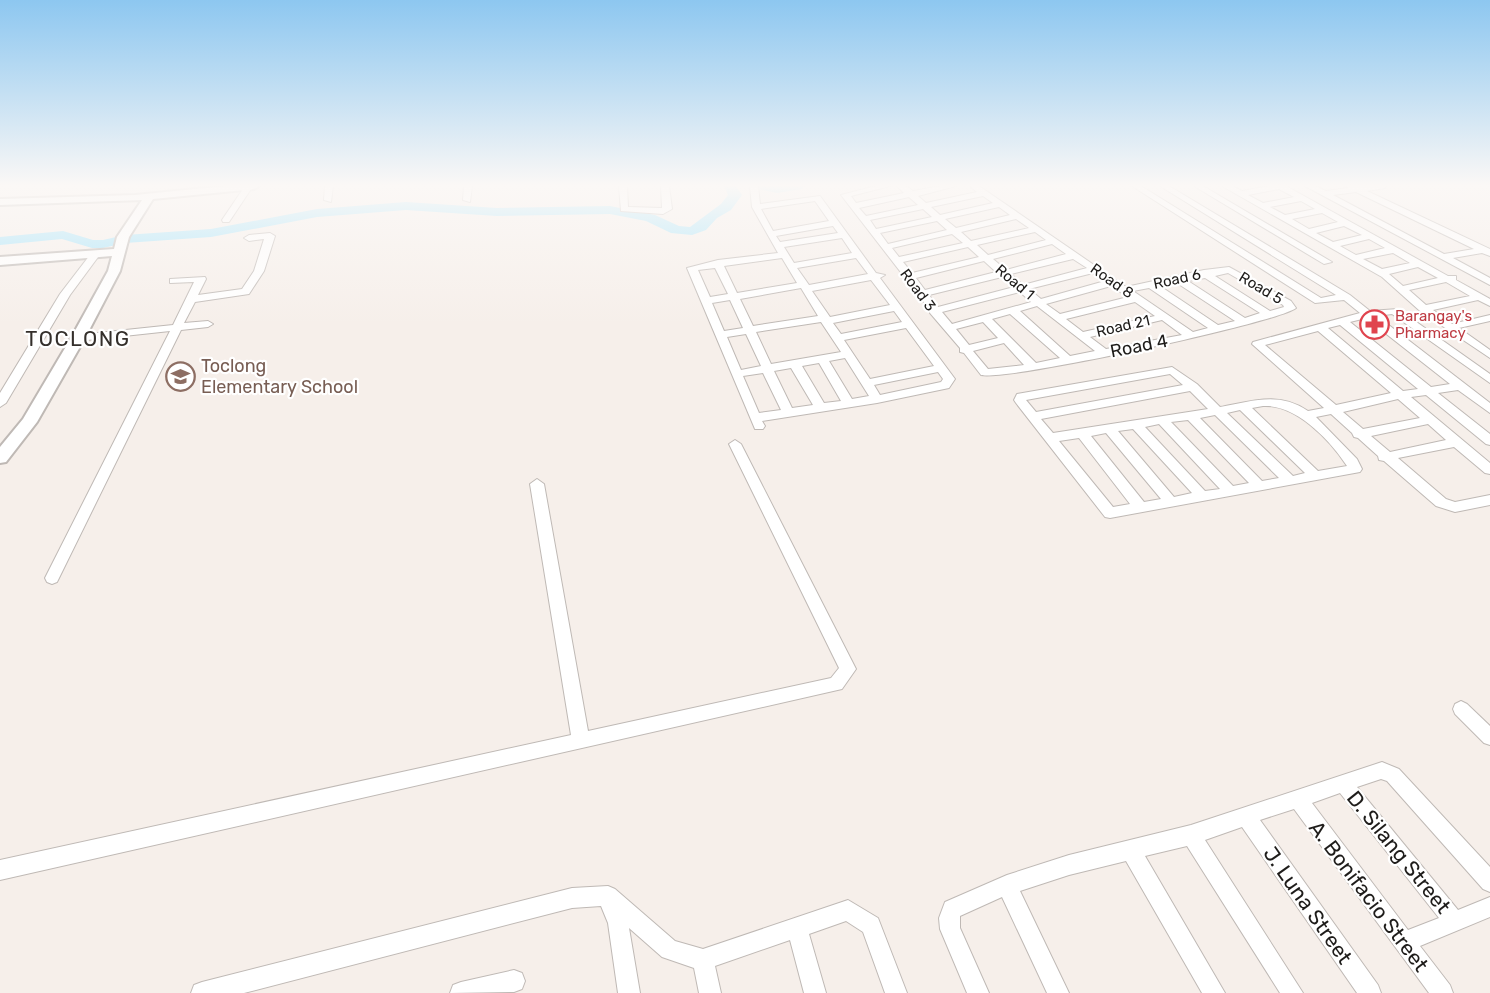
<svg xmlns="http://www.w3.org/2000/svg" width="1490" height="993" font-family="Rubik,sans-serif">
  <rect width="100%" height="100%" fill="#f6efea"/>
  <g fill="none" stroke-linecap="round" stroke-linejoin="round">
    <!-- river -->
    <g fill="#a5e4fb" fill-rule="evenodd">
      <polygon points="724,186 736,186 742,195 731,210 717,218 706,230 692,235 671,233 646,221 610,214 497,216 406,210 317,217 211,237 125,243 103,248 92,248 62,239 0,245 0,237 63,231 93,240 103,240 125,235 211,229 317,209 406,202 497,208 610,206 655,215 679,226 690,227 721,204 728,195"/>
      <polygon points="757,186 804,186 802,189 777,193 758,189"/>
    </g>
    <defs>
      <g id="minor">
        <polygon points="245,186 253,186 229,222 223,222 222,220"/>
        <polygon points="325,186 333,186 331,202 324,200"/>
        <polygon points="464,186 472,186 470,202 463,200"/>
        <polygon points="619,186 627,186 628,207 662,208 661,186 669,186 672,209 663,214 621,211"/>
        <path d="M750,186H758L760,204L820,196L876,273L885,275L880,278L955,379L949,388L877,403L762,421L765,426L763,429H755L687,268L718,260L778,253L752,207ZM815,201L829,221L773,231L761,209ZM833,226L838,233L780,242L776,236ZM842,238L852,253L794,263L784,247ZM782,258L797,283L737,293L724,266ZM856,258L868,274L809,285L797,268ZM715,268L728,294L710,297L698,270ZM871,280L890,305L830,317L812,291ZM801,288L818,316L753,326L740,299ZM730,300L743,328L724,331L712,303ZM894,311L902,322L841,334L833,323ZM821,322L841,352L771,364L756,332ZM906,328L934,366L870,379L844,340ZM746,334L761,366L741,370L727,337ZM845,358L869,396L852,399L829,361ZM819,363L841,401L824,403L802,366ZM791,368L813,405L792,408L774,371ZM938,372L943,379L941,382L880,395L874,385ZM763,373L781,410L759,413L743,376Z"/>
        <path d="M876,186H890L851,196L856,203L904,193L897,186H906L913,191L941,186H956L918,196L926,203L977,192L970,186H979L1126,287L1204,270L1229,267L1291,301L1296,308C1277,323 1008,381 981,375L964,353L960,352V348L930,313V310L841,195ZM983,196L993,203L940,215L931,207ZM909,197L918,205L866,216L859,208ZM999,207L1010,215L956,228L945,219ZM923,209L932,217L876,229L870,220ZM1016,219L1029,228L971,241L961,232ZM937,221L947,230L888,244L880,233ZM1035,232L1046,240L988,255L977,245ZM952,234L963,243L899,257L892,248ZM1052,244L1066,254L1006,270L993,259ZM968,247L979,257L912,273L903,262ZM1073,259L1087,268L1023,285L1011,274ZM984,261L996,272L925,290L916,278ZM1093,273L1105,281L1041,299L1029,289ZM1228,273L1283,305L1284,307L1270,311L1215,276ZM1002,277L1014,287L938,307L929,295ZM1205,278L1260,313L1245,318L1188,281ZM1177,283L1235,321L1218,325L1160,286ZM1111,286L1128,297L1060,314L1046,304ZM1149,288L1208,328L1193,332L1133,291ZM1020,292L1031,302L952,324L942,312ZM1135,302L1155,316L1083,332L1066,319ZM1037,306L1095,351L1070,356L1020,311ZM1010,314L1060,358L1036,363L992,319ZM1162,320L1182,335L1106,349L1090,337ZM983,322L998,338L969,345L956,329ZM1004,343L1024,365L988,369L973,351Z"/>
        <path d="M1132,186H1141L1321,298L1336,295L1160,186H1169L1350,295L1370,311L1398,309L1490,374V383L1392,314L1377,316L1490,403V413L1458,390L1438,393L1490,434V445L1486,444L1426,395L1411,397L1490,463V474L1485,473L1454,447L1398,458L1446,499L1455,502L1490,495V505L1455,512L1436,506L1384,461L1379,460L1378,456L1358,438L1354,437L1352,433L1331,414L1316,417L1357,459L1362,469L1360,472L1110,518L1105,517L1016,403L1014,400L1017,394L1172,367L1197,384L1220,407C1252,401 1280,391 1308,411L1324,408L1252,344L1253,342L1360,313L1344,300L1315,303ZM1366,318L1450,384L1431,387L1350,322ZM1340,325L1418,389L1403,391L1328,328ZM1318,331L1391,393L1336,405L1265,345ZM1170,374L1183,385L1036,412L1026,400ZM1190,391L1208,409L1053,433L1041,419ZM1398,399L1420,418L1363,429L1343,412ZM1263,406C1296,404 1330,440 1347,466L1318,471L1252,408ZM1240,410L1305,473L1293,476L1227,413ZM1215,415L1279,478L1262,481L1200,418ZM1188,420L1249,483L1233,486L1171,422ZM1159,424L1220,489L1205,491L1145,427ZM1428,424L1446,440L1390,452L1371,436ZM1133,429L1192,493L1174,497L1118,431ZM1106,433L1161,499L1144,502L1091,436ZM1079,438L1130,504L1113,507L1059,441Z"/>
        <polygon points="1194,186 1203,186 1332,262 1324,264"/>
        <path d="M1222,186H1232L1242,191L1270,186H1286L1448,276H1456V280L1490,299V306L1478,300L1433,310L1452,324L1490,315V321L1459,328L1490,350V358L1420,311L1382,277ZM1279,189L1294,197L1263,203L1248,195ZM1301,201L1315,209L1285,215L1270,207ZM1322,213L1338,222L1309,229L1292,219ZM1344,226L1362,235L1333,242L1316,233ZM1369,239L1385,248L1356,255L1340,246ZM1393,253L1410,263L1382,269L1363,259ZM1418,267L1438,278L1403,286L1389,274ZM1446,282L1470,296L1426,305L1409,290Z"/>
        <path d="M1305,186H1315L1326,191L1348,188L1346,186H1386L1385,188L1367,191L1490,249V256L1482,253L1453,258L1490,278V285ZM1356,192L1474,249L1444,254L1333,195Z"/>
        <polygon points="270,233 275,236 264,271 249,294 195,302 184,323 208,321 213,324 208,327 181,330 59,578 57,582 52,584 47,582 45,578 170,331 78,341 73,338 78,335 173,325 194,282 170,283 170,279 205,277 206,279 198,295 242,289 254,271 264,239 249,241 244,238 249,235"/>
        <polygon points="93,251 101,253 70,295 6,403 0,407 0,393 60,294"/>
        <polygon points="735,440 741,444 856,669 842,689 0,880 0,860 571,735 530,484 537,479 544,484 588,731 831,678 839,668 729,444"/>
        <polygon points="1461,701 1467,704 1490,726 1490,745 1484,743 1455,714 1453,709 1455,704"/>
        <path d="M1382,762L1399,769L1490,867V892L1483,889L1387,781L1381,779L1357,787L1458,910L1490,897V917L1420,946L1450,985L1453,993H1429L1294,809L1260,820L1378,985L1381,993H1357L1242,827L1205,840L1303,993H1280L1187,846L1145,856L1225,993H1202L1126,861L1069,875L1020,891L1069,993H1047L1002,897L960,916V928L989,993H967L940,929L939,918L945,902L1007,875L1069,855L1191,825ZM1340,793L1439,918L1408,930L1312,803Z"/>
        <polygon points="608,886 615,889 675,941 703,949 848,900 878,918 907,993 885,993 863,932 846,921 809,934 826,993 804,993 790,940 715,966 721,993 699,993 694,968 662,957 629,928 640,993 618,993 608,923 601,906 572,908 244,993 191,993 194,985 202,982 572,888"/>
        <polygon points="514,970 522,973 525,981 522,989 514,992 450,993 453,985 461,982"/>
      </g>
      <polygon id="tertiary" points="226,186 259,186 254,189 153,199 129,237 120,271 85,338 37,422 6,462 0,463 0,447 23,419 71,338 108,271 112,256 0,265 0,257 114,249 117,237 142,200 0,205 0,199 135,195"/>
    </defs>
    <!-- minor casing -->
    <use href="#minor" stroke="#bfb9b5" stroke-width="2"/>
    <!-- tertiary casing -->
    <use href="#tertiary" stroke="#bfb9b5" stroke-width="4"/>
    <!-- minor -->
    <use href="#minor" fill="#fff" fill-rule="evenodd"/>
    <!-- tertiary -->
    <use href="#tertiary" fill="#fff" fill-rule="evenodd"/>
  </g>
  <!-- sky -->
  <linearGradient id="sky" x2="0" y2="1"><stop stop-color="#8dc7f0"/><stop offset="0.57" stop-color="#fbf8f6"/><stop offset="1" stop-color="#fbf8f6" stop-opacity="0"/></linearGradient>
  <rect width="1490" height="325" fill="url(#sky)"/>
  <!-- icons -->
  <defs>
    <symbol id="pharmacy-ring" viewBox="-11 -11 22 22"><circle r="9.5" fill="#fff" stroke="#e0444e" stroke-width="1.5"/><path d="M-2-6h4v4h4v4h-4v4h-4v-4h-4v-4h4Z" fill="#e0444e"/></symbol>
    <symbol id="school-ring" viewBox="-11 -11 22 22"><circle r="9.5" fill="#fff" stroke="#8d6e63" stroke-width="1.5"/><path d="M0-5L7-2L0 1L-7-2ZM-4 1L0 2.5L4 1V4Q0 6-4 4Z" fill="#8d6e63"/></symbol>
  </defs>
  <g fill-rule="evenodd">
    <use href="#pharmacy-ring" x="1358" y="308" width="33" height="33"/>
    <use href="#school-ring" x="164" y="360" width="33" height="33"/>
  </g>
  <g text-anchor="middle" dominant-baseline="central" stroke-width="4.5" stroke-linejoin="round" paint-order="stroke">
    <!-- far-street labels -->
    <g font-size="15" fill="#1e1c1a" stroke="#fff">
      <text transform="translate(1177 279) rotate(-12)">Road 6</text>
      <text transform="translate(1112 281) rotate(35)">Road 8</text>
      <text transform="translate(1015 282) rotate(40)">Road 1</text>
      <text transform="translate(1261 288) rotate(31)">Road 5</text>
      <text transform="translate(918 290) rotate(53)">Road 3</text>
      <text transform="translate(1123 326) rotate(-13)">Road 21</text>
    </g>
    <!-- far-health labels -->
    <g font-size="15" fill="#be3a42" stroke="#fff" text-anchor="start">
      <text x="1395" y="316">Barangay's<tspan x="1395" dy="17">Pharmacy</tspan></text>
    </g>
    <!-- street labels -->
    <g font-size="18" fill="#1e1c1a" stroke="#fff">
      <text transform="translate(1139 346) rotate(-11)">Road 4</text>
    </g>
    <!-- education labels -->
    <g font-size="18" fill="#785e54" stroke="#fff" text-anchor="start">
      <text x="201" y="366">Toclong<tspan x="201" dy="21">Elementary School</tspan></text>
    </g>
    <!-- quarter labels -->
    <g font-size="21" letter-spacing="1.5" fill="#342f2b" stroke="#fff">
      <text x="78" y="338">TOCLONG</text>
    </g>
    <!-- near-street labels -->
    <g font-size="21" fill="#1e1c1a" stroke="#fff">
      <text transform="translate(1399 852) rotate(51)">D. Silang Street</text>
      <text transform="translate(1369 896) rotate(53)">A. Bonifacio Street</text>
      <text transform="translate(1308 905) rotate(55)">J. Luna Street</text>
    </g>
  </g>
</svg>
